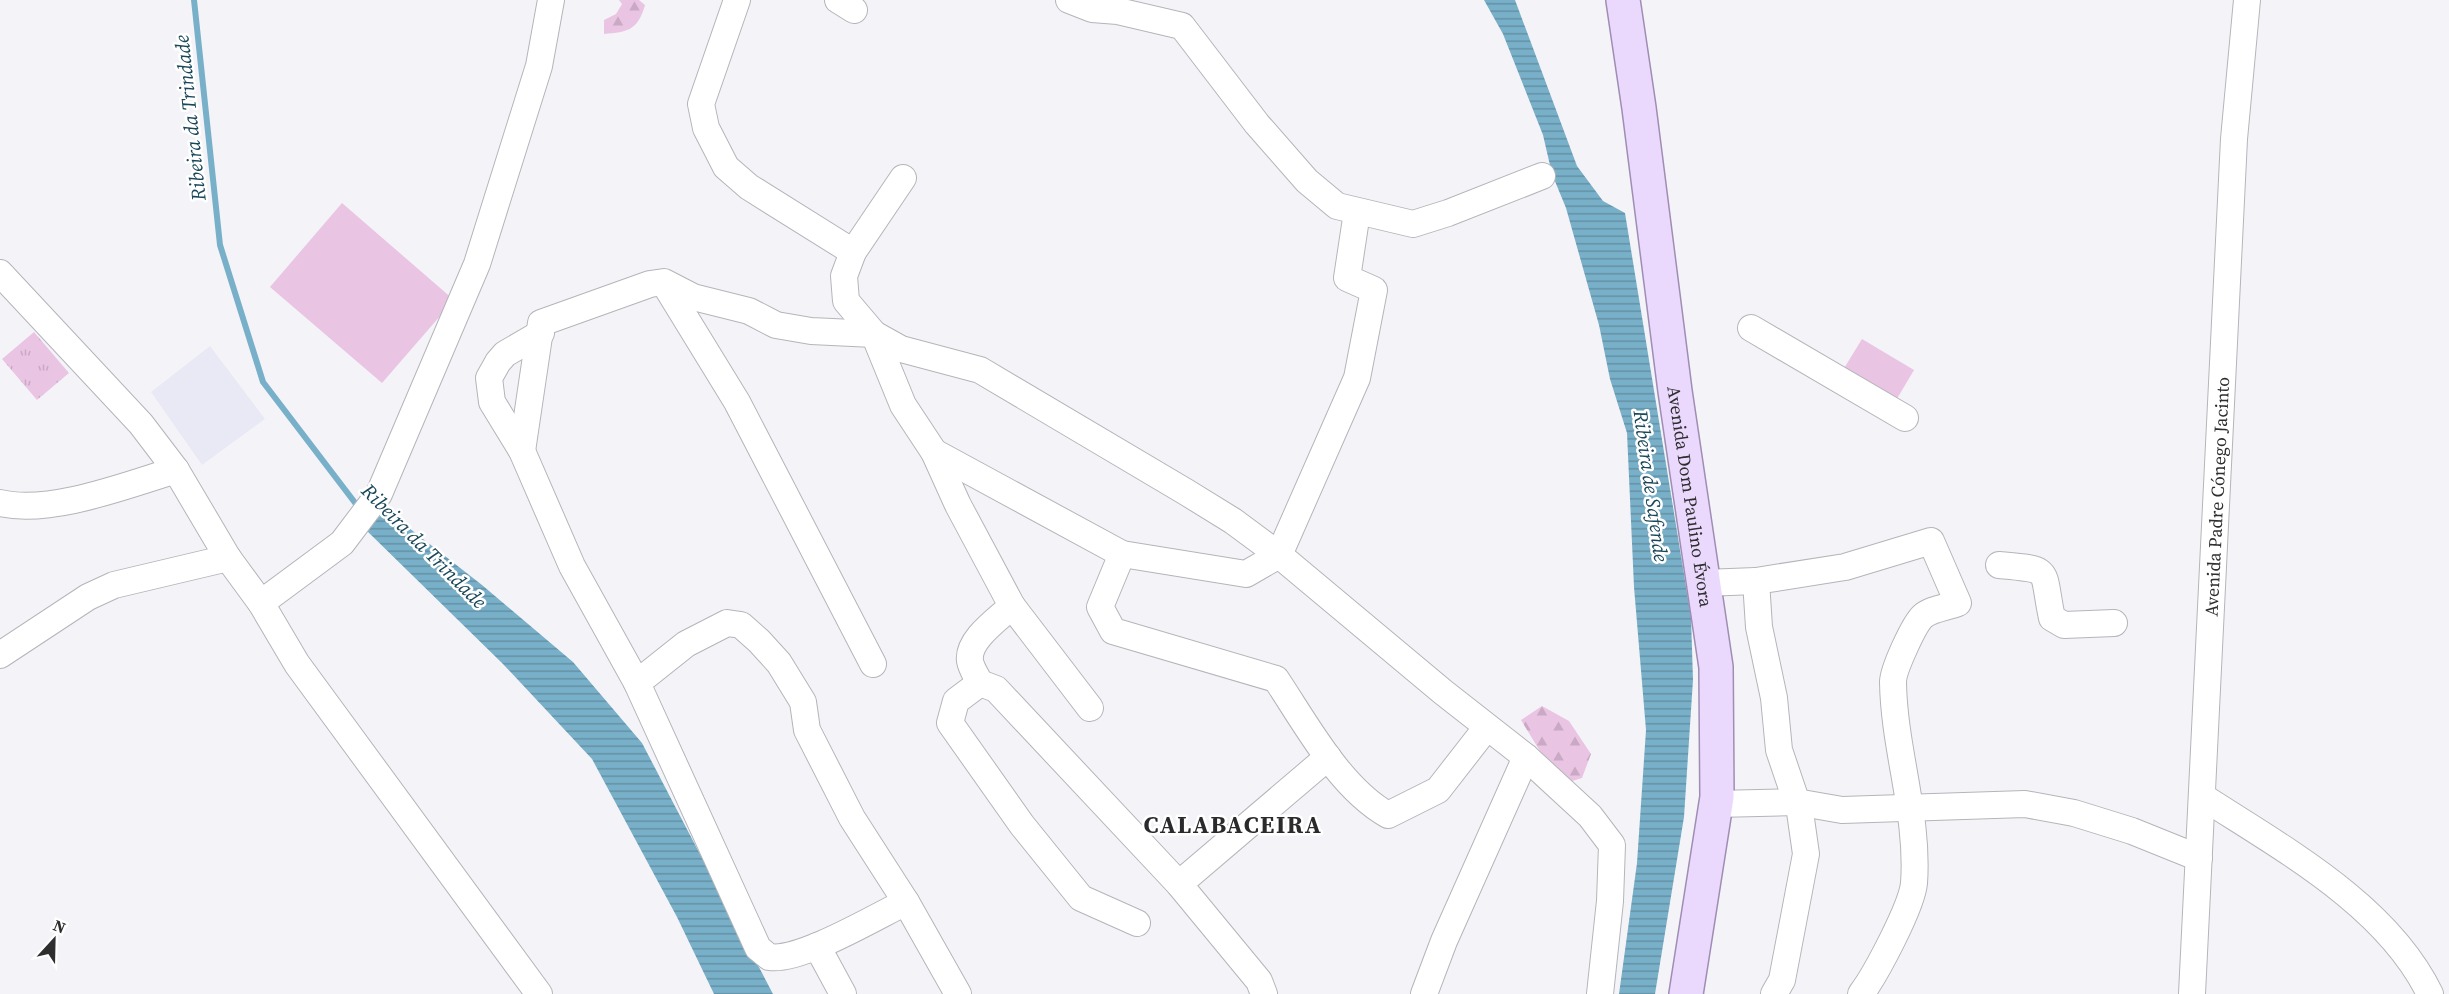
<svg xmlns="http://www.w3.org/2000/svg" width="2449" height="994" font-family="'Source Serif 4',serif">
  <defs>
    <pattern id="forest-firs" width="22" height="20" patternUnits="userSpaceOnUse" patternTransform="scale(1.5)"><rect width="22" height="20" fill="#eac4e3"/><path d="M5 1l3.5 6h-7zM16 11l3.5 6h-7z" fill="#c9a9c3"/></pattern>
    <pattern id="park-tufts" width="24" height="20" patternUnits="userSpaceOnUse" patternTransform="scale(1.5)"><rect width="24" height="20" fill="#eac4e3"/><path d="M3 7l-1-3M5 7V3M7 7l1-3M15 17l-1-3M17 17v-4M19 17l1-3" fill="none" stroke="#c9a9c3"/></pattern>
    <pattern id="water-rules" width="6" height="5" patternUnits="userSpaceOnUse" patternTransform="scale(1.5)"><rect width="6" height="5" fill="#79b0c9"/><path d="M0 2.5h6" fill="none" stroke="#6490a4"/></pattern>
  </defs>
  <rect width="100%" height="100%" fill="#f4f4f8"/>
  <!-- built -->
  <polygon fill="#e8e9f4" points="210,346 265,419 202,465 151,392"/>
  <!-- green -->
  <g fill="#eac4e3">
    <polygon points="342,203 454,300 382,383 270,287"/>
    <polygon points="1862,339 1914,370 1895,402 1843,370"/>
  </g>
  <!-- forest -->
  <g fill="url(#forest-firs)">
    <path d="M619,0H639L645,5C638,30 628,32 604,34V20L616,14L622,4Z"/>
    <polygon points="1542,706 1569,721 1591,754 1582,778 1569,782 1546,761 1521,720"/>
  </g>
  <!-- park -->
  <polygon fill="url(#park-tufts)" points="34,332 69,373 37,400 2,359"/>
  <!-- water -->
  <g fill="url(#water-rules)">
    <polygon points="1484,0 1515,0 1577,166 1603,201 1625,213 1691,617 1693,680 1684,817 1655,994 1619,994 1637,863 1646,730 1634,587 1627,433 1610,379 1599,325 1566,208 1552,174 1543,135 1503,34"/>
    <polygon points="386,510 482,585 573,662 642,743 773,994 714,994 677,917 592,759 503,664 366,530"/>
  </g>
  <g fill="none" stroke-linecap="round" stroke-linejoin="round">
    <!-- stream -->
    <polyline stroke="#79b0c9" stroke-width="6" points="194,0 220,245 263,382 359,508"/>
    <defs>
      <g id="minor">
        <polyline points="737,0 701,104 706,128 726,167 749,187 853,252"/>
        <polyline points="838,0 854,10"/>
        <polyline points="1069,0 1092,9 1118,11 1182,26 1257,124 1307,181 1337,206 1413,224 1448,213 1542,176"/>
        <path d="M903,178L853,252L844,276L846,301L874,334L903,405L934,452L958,505L1012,606C998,619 967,640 970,661C971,668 977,677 980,683L996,689L1179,884L1259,981L1264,994"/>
        <polyline points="0,273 141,424 176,470 228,558 261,603 297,664 539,994"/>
        <polyline points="664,283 737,402 873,664"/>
        <polyline points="1751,328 1905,418"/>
        <path d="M541,333L505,354L498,362L489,378L492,402L522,451L572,566L637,683L758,948L769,957C800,962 875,917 906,902"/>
        <polyline points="522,451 541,323 650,284 664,282 693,297 749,311 776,325 811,331 874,334 901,349 980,370 1186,492 1233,521 1279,555 1443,692 1526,757 1590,816 1612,845 1610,901 1600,994"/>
        <path d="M934,452L1122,554L1100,607L1113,631L1276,679C1306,724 1340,788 1388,815L1438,790L1487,727"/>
        <path d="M0,503C50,515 127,485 176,470"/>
        <polyline points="1122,554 1246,574 1279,555 1357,378 1374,290 1347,278 1357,212"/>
        <path d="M1999,565C2054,570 2041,567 2052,618L2064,625L2114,623"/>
        <polyline points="1756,581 1759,627 1774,698 1779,750 1800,812 1806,854 1782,980 1774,994"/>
        <path d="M1704,583L1756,581L1845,567L1931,541L1958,603C1948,607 1931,609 1923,616C1914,624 1893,670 1893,682C1894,750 1919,815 1914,883C1912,906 1876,974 1861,994"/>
        <polyline points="261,603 342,543 379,494 477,264 539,66 551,0"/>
        <polyline points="1012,606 1090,708"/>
        <polyline points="0,655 88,597 114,585 228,558"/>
        <polyline points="637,683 686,644 727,623 741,625 759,641 779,663 803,702 807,730 852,818 906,902 958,994"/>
        <polyline points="980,683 956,701 950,723 1022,825 1081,898 1137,923"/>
        <path d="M2203,797C2283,849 2387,905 2430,994"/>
        <polyline points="1716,804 1796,802 1842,810 2025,804 2074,813 2132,831 2199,858"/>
        <polyline points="1179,884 1328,757"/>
        <polyline points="817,946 843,994"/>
        <polyline points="1424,994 1444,941 1526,757"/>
        <path id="s1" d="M2192,994L2234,139L2247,0"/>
      </g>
      <g id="major">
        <path id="s2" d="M1623,0L1639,108L1675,391L1716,667L1717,797L1686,994"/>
      </g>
    </defs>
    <!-- minor casing -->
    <use href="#minor" stroke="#b4b5b9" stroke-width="28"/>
    <!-- major casing -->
    <use href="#major" stroke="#9f8db4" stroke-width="36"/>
    <!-- minor -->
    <use href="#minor" stroke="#fff" stroke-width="26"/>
    <!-- major -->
    <use href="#major" stroke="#ead9fd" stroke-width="33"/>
  </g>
  <g text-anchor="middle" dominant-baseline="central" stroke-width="5" stroke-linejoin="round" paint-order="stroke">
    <!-- street labels -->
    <g font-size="18" fill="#2e2e2f" stroke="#fff">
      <text stroke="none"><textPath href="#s2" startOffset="501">Avenida Dom Paulino Évora</textPath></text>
      <text stroke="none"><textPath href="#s1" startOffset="498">Avenida Padre Cónego Jacinto</textPath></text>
    </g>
    <!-- water labels -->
    <g font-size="20" font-style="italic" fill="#194759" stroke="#fff">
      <text transform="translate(190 118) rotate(-96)">Ribeira da Trindade</text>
      <text transform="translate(1651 486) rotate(82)">Ribeira de Safende</text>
      <text transform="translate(424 546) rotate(45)">Ribeira da Trindade</text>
    </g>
    <!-- district labels -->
    <g font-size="24" font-weight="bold" letter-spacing="1.5" fill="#2a2a2d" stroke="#fff">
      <text x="1233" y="824">CALABACEIRA</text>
    </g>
  </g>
  <!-- north arrow -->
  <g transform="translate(54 940) rotate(22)" stroke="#ffffff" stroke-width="4.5" paint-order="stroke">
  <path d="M0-4.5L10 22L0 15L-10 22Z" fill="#2e2e2f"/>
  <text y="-9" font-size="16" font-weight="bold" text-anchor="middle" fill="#2e2e2f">N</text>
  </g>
</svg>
